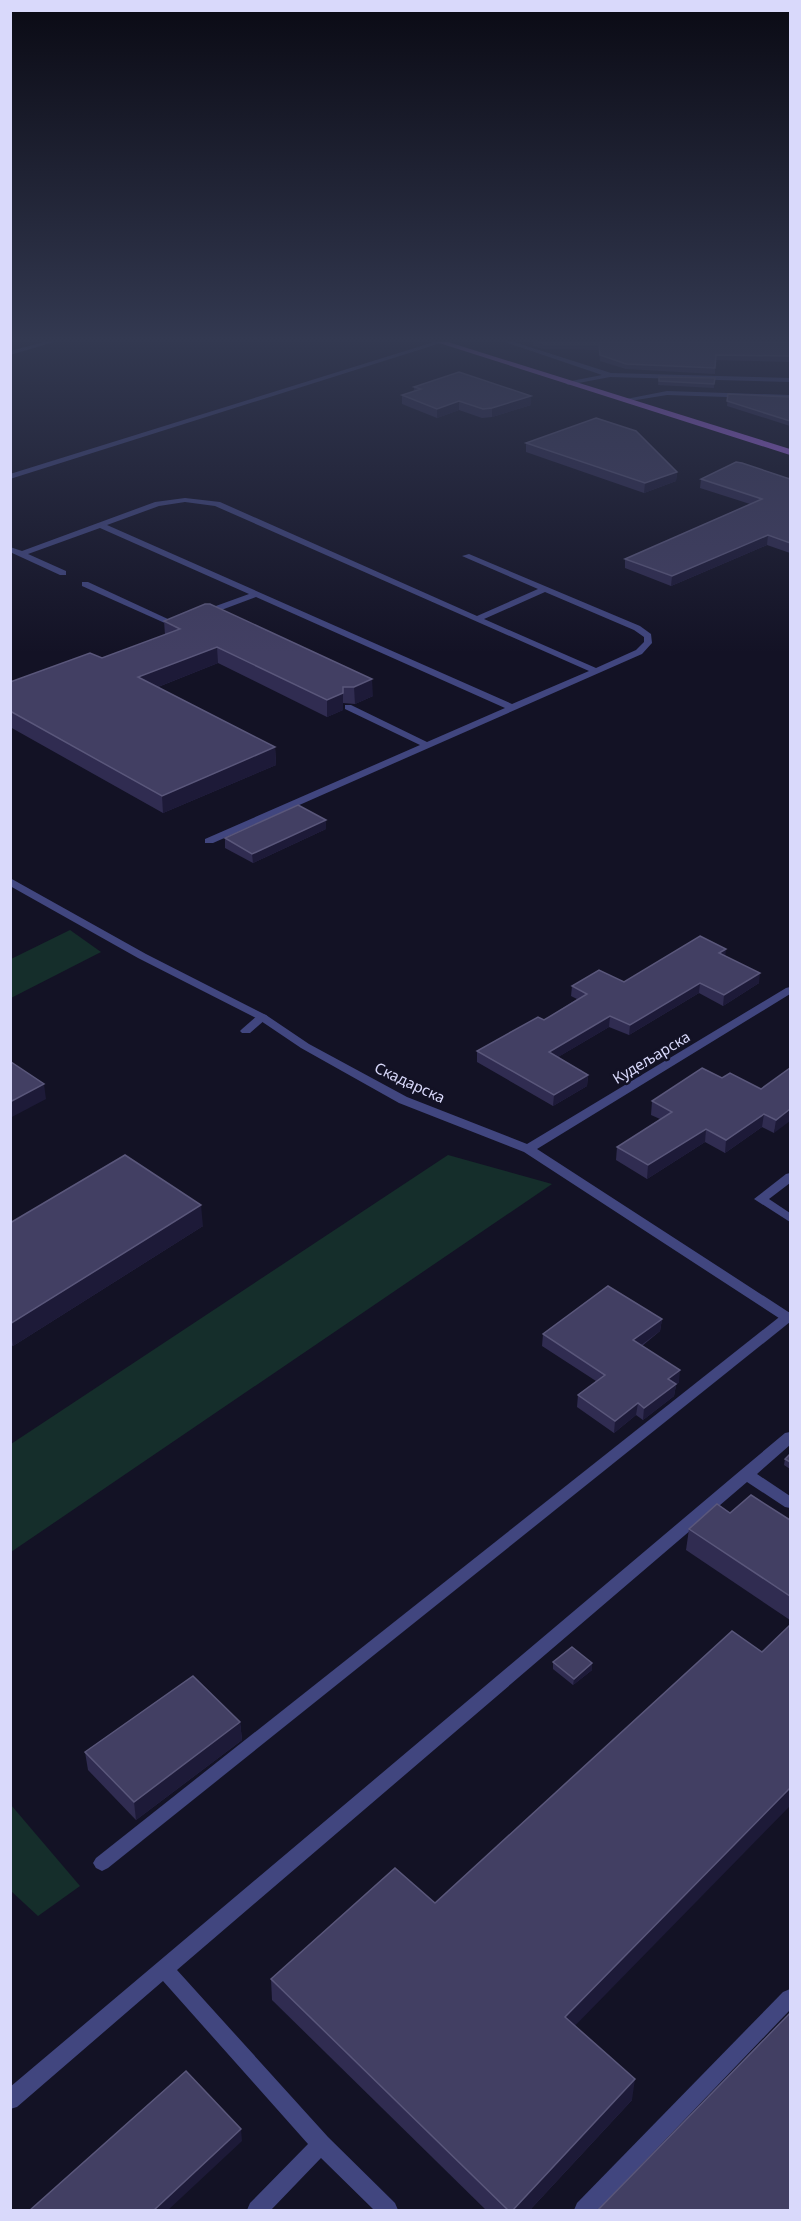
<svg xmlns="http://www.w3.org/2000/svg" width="801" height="2221" font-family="'Noto Sans',sans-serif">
  <rect width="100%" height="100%" fill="#131225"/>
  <!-- green -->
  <g fill="#152e2b">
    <polygon points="70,930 101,952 11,998 11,959"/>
    <polygon points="448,1155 552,1184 11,1552 11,1444"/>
    <polygon points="11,1805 80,1886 38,1916 11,1891"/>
  </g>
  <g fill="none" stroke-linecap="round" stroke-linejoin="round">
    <!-- service -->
    <g fill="#41467f" fill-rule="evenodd">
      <polygon points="44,342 54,342 10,355 10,351"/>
      <path d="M185,498L220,502L477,616L538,589L462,556L469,554L640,626L651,634L652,643L642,654L213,843H205V839L420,745L345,709V705H351L427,742L505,708L256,597L208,615H202V611L249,594L100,528L28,554L66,571V575H60L10,552V547L22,551L155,502ZM185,502L215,506L589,671L512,704L107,525L159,506ZM545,592L634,630L644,637V642L636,650L596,668L484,619Z"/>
      <polygon points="82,582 88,582 183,626 176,628 82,586"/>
      <polygon points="262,1014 266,1015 268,1017 266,1019 250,1033 242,1033 240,1031 242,1029 258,1015"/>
      <polygon points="790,1173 790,1183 769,1199 790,1213 790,1222 754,1199 786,1174"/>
      <polygon points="788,1312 790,1313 790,1322 108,1868 102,1871 96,1868 93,1863 96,1858 783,1314"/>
      <polygon points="790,1432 790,1445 757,1474 790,1496 790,1508 785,1507 747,1482 177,1970 328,2137 395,2203 398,2210 374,2210 321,2158 271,2210 247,2210 250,2203 308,2144 163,1981 17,2107 10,2109 10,2087 741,1470 785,1433"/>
      <polygon points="790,1989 790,2010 598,2210 574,2210 577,2203 783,1992"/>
    </g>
    <!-- minor -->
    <g fill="#41467f" fill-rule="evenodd">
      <polygon points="434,342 444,342 10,479 10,474"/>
      <polygon points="505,342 514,342 611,373 790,378 790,382 610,377 568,385 565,383 566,382 602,375"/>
      <polygon points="667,391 790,395 790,399 667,395 624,402 621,400"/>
      <polygon points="10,878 146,954 266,1015 309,1044 407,1097 527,1144 786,988 790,987 790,994 537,1149 790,1313 790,1323 785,1322 524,1152 399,1103 301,1048 258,1019 138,958 10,886"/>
    </g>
    <!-- primary -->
    <polygon fill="#af6bf1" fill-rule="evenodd" points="436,342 448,342 790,449 790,455"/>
  </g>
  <!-- wall -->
  <g fill="#302c51">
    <polygon points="533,342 790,342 790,362 715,360 715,374 626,369 600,361 599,350 544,349 533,346"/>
    <polygon points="659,377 714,384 714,388 658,385"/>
    <polygon points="414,387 531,396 531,405 492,417 482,418 459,410 437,418 402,404 402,395 414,392"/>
    <polygon points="728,394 790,397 790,426 727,406"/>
    <polygon points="526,443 677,472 676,481 644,493 526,452"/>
    <polygon points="701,479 790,479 790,553 767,545 671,586 625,568 625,559 750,504 700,488"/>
    <polygon points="205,604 373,696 355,704 343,703 343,710 327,717 218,663 158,687 275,747 276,765 163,813 10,727 10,682 102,658 165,635 164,621"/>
    <polygon points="326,829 253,863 225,848 225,838"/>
    <polygon points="725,956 759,983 723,1006 699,993 629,1035 609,1027 558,1057 588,1075 587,1086 553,1106 477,1062 477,1051 544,1020 577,999 571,996 572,986 624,982"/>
    <polygon points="790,1068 774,1133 762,1127 725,1153 705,1142 647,1179 616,1160 617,1147 660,1119 651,1115 652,1101 722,1078 761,1089"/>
    <polygon points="10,1223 203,1226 13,1346 10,1344"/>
    <polygon points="662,1319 660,1331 642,1346 679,1382 676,1385 674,1396 643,1420 636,1415 614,1433 577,1407 578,1395 596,1381 542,1346 543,1334"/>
    <polygon points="790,1454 790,1469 784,1465 785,1459"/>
    <polygon points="730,1513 790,1520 790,1620 686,1550 689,1529"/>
    <polygon points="553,1662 592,1670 573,1685 553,1669"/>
    <polygon points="240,1722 242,1740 136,1820 88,1770 85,1752"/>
    <polygon points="271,1979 575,2026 632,2100 529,2211 487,2211 272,2000"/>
  </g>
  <!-- shaded-wall -->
  <g fill="#1d1a38">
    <polygon points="531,396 531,405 492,417 492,408"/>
    <polygon points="459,401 459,410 437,418 437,409"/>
    <polygon points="677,472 676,481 644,493 645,483"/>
    <polygon points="768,535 767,545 671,586 672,576"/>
    <polygon points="217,647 218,663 140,694 138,677"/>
    <polygon points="372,679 373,696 355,704 354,687"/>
    <polygon points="343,687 343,710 327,717 327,700"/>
    <polygon points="275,747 276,765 163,813 162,796"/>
    <polygon points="326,820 326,829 253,863 252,854"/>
    <polygon points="726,949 725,959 719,953"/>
    <polygon points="760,973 759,983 723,1006 724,995"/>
    <polygon points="700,983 699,993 629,1035 630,1025"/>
    <polygon points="610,1016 609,1027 548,1063 549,1052"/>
    <polygon points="588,1075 587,1086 553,1106 554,1095"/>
    <polygon points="44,1084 46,1099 10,1118 10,1102"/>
    <polygon points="790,1109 790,1121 774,1133 776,1120"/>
    <polygon points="764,1114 762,1127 725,1153 726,1140"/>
    <polygon points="706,1129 705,1142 647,1179 648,1165"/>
    <polygon points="201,1205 203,1226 13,1346 10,1324"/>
    <polygon points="662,1319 660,1331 632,1352 633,1340"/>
    <polygon points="680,1370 679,1382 676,1385 674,1396 643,1420 644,1408 668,1379"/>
    <polygon points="638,1403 636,1415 614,1433 615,1421"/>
    <polygon points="592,1663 592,1670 573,1685 574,1679"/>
    <polygon points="240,1722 242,1740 136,1820 134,1802"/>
    <polygon points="790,1788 790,1806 563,2038 565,2017"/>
    <polygon points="635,2079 632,2100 529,2211 512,2211"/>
    <polygon points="241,2129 242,2141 167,2211 153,2211"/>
  </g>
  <!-- building -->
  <g fill="#423f63" stroke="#5a577b" stroke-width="1.5">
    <polygon points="540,342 790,342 790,356 716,355 715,368 626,364 600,355 599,344 544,344"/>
    <polygon points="459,372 531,396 492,408 483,409 459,401 437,409 402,395 421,389 414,387"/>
    <polygon points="659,377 715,378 714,384 659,381"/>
    <polygon points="728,394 790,397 790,421 727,401"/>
    <polygon points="596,418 636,431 677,472 645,483 526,443"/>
    <polygon points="736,462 742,463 790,479 790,543 768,535 672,576 625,559 762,499 701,479"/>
    <polygon points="205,604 210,604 372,679 354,687 343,687 343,693 327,700 217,647 138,677 275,747 162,796 10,711 10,682 90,653 102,658 180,629 164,621"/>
    <polygon points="298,805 326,820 252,854 225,838"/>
    <polygon points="700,936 726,949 719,953 760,973 724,995 700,983 630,1025 610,1016 549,1052 588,1075 554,1095 477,1051 538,1017 544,1020 587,994 572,986 599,970 624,982"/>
    <polygon points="10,1062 11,1062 44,1084 10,1102"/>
    <polygon points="702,1068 722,1078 730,1073 761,1089 790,1068 790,1109 776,1120 764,1114 726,1140 706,1129 648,1165 617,1147 672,1112 652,1101"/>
    <polygon points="125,1155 201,1205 10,1324 10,1223"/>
    <polygon points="608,1286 662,1319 633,1340 680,1370 668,1379 676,1384 644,1408 638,1403 615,1421 578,1395 605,1375 543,1334"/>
    <polygon points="790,1454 790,1462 785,1459"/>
    <polygon points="751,1495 790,1520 790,1596 689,1529 717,1504 730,1513"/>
    <polygon points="790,1625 790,1788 565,2017 635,2079 512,2211 509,2211 271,1979 395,1868 435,1903 732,1631 762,1652"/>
    <polygon points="572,1647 592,1663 574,1679 553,1662"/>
    <polygon points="193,1676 240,1722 134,1802 85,1752"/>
    <polygon points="790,2013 790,2211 597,2211"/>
    <polygon points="186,2071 241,2129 153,2211 29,2211"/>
  </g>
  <!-- sky -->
  <linearGradient id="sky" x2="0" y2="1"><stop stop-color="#0a0a14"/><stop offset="0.52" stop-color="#333951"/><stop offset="1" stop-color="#333951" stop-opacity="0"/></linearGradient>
  <rect width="801" height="653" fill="url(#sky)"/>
  <g text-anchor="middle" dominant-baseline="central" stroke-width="5" stroke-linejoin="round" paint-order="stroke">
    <!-- street labels -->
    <g font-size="15" fill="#d9d9fb" stroke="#131225">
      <text transform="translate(651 1057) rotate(-31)">Кудељарска</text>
      <text transform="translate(410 1082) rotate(25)">Скадарска</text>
    </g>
  </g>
  <!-- border -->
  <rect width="801" height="2221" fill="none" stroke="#d9d9fb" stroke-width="24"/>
</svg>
